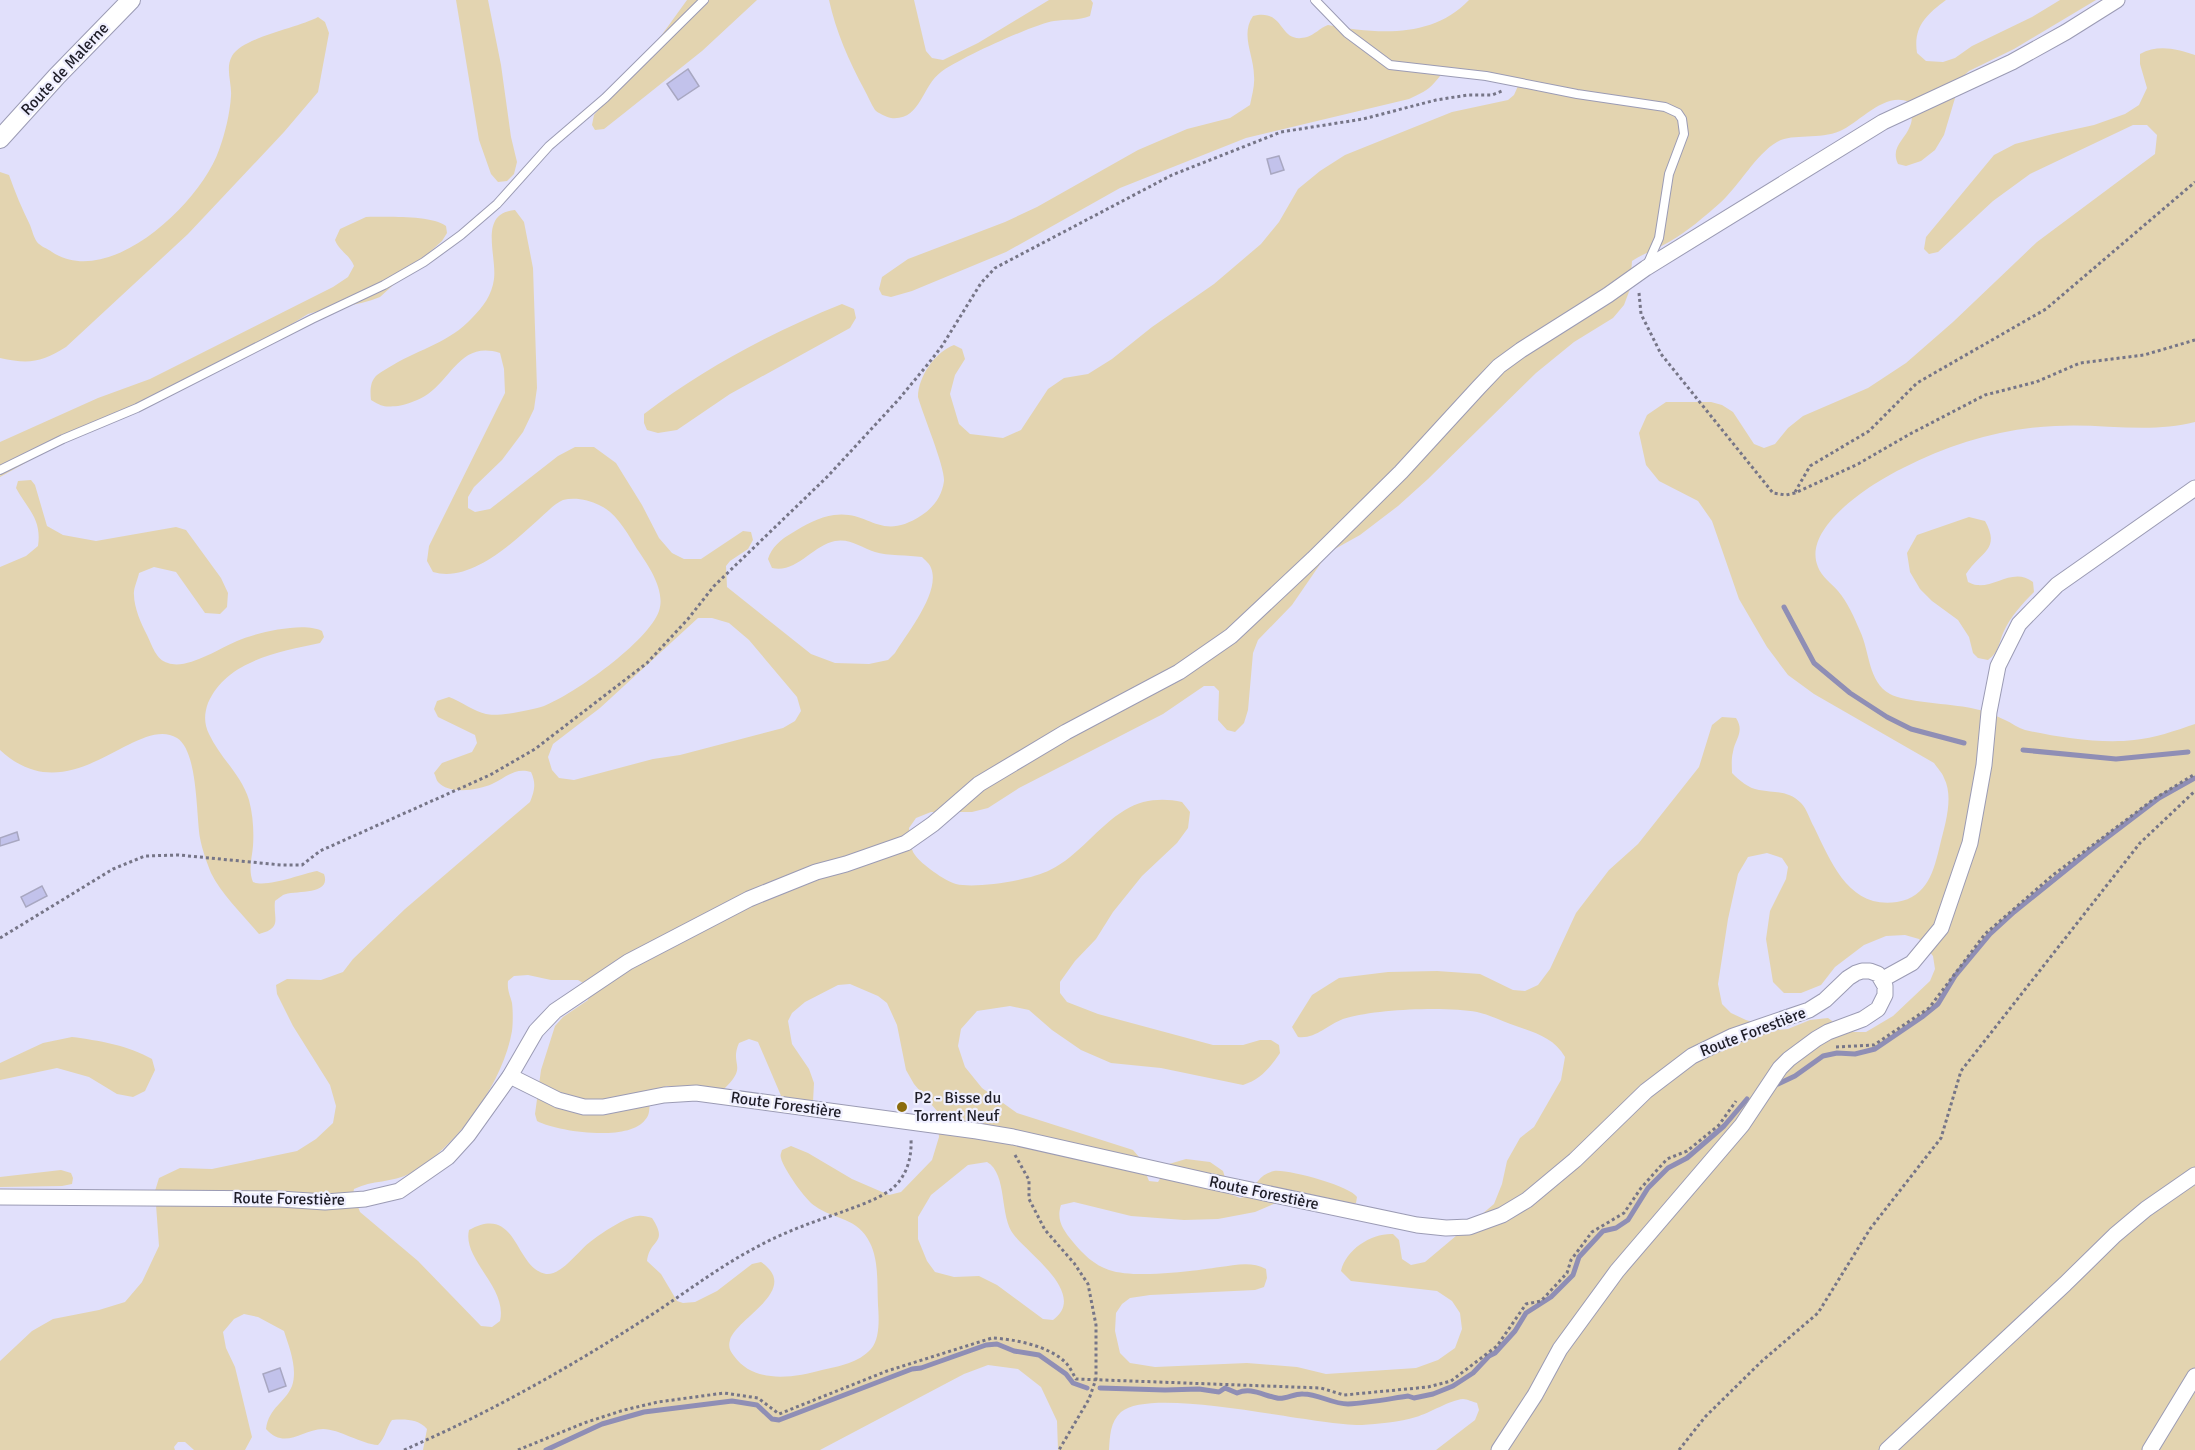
<svg xmlns="http://www.w3.org/2000/svg" width="2195" height="1450" font-family="Signika,sans-serif">
  <rect width="100%" height="100%" fill="#e1e0fb"/>
  <!-- green -->
  <g fill="#e3d4b0" fill-rule="evenodd">
    <polygon points="456,0 488,0 501,65 511,137 517,162 514,174 507,181 498,182 491,174 479,140"/>
    <polygon points="687,0 757,0 702,51 623,114 604,129 595,130 592,125 594,115 661,36"/>
    <path d="M829,0H914L926,51L932,58L943,60L978,43L1049,0H1091L1093,3L1090,16C1078,21 1067,19 1054,21C1034,24 958,59 941,72C921,87 921,121 891,118C886,117 878,113 875,110C871,104 868,96 864,89C849,61 836,32 829,0Z"/>
    <path d="M1469,0H1946C1926,15 1913,27 1917,53L1926,61L1943,62L1955,58L1972,46L2032,17L2060,0H2096L2014,49L1969,71L1961,78L1944,135L1935,150L1921,161L1906,166L1898,164C1890,147 1905,140 1910,126C1914,118 1910,110 1909,102C1885,91 1859,123 1840,131C1819,140 1792,133 1777,142C1756,154 1739,186 1720,203C1704,217 1688,231 1669,242C1657,249 1644,253 1632,261L1630,289L1624,305L1613,318L1574,342L1536,373L1428,479L1398,506L1360,535L1333,550L1325,557L1292,605L1258,640L1253,653L1248,710L1244,723L1235,732L1227,730L1218,720L1219,691L1214,686H1204L1163,714L1019,788L988,808L972,812H931L916,818L909,828C910,836 910,849 915,855C921,864 945,881 956,884C976,889 1031,880 1050,870C1079,856 1098,826 1125,810C1143,799 1163,798 1182,802L1190,812L1188,828L1177,843L1142,876L1113,912L1096,939L1075,961L1060,982V993L1067,1002L1098,1014L1213,1045H1243L1260,1040H1271L1279,1045L1280,1053C1270,1068 1260,1080 1243,1085L1161,1068L1111,1063L1081,1050L1052,1030L1029,1010L1010,1006L977,1011L961,1029L958,1046L965,1067L982,1088L1017,1113L1133,1150L1139,1157L1149,1181L1158,1182L1169,1164L1186,1159L1210,1162L1223,1171L1230,1194L1240,1198L1248,1196C1255,1185 1260,1174 1274,1171C1288,1169 1350,1186 1357,1197L1356,1203L1350,1205L1308,1194H1297L1255,1212L1218,1219L1184,1220L1131,1216L1074,1202L1061,1205C1056,1220 1063,1230 1073,1242C1083,1254 1094,1265 1109,1270C1135,1279 1193,1271 1220,1267C1235,1265 1252,1261 1266,1269L1267,1278L1264,1287L1255,1290L1150,1295L1130,1298L1122,1304L1116,1313L1115,1331L1120,1353L1130,1363L1155,1367L1247,1363L1297,1367L1326,1374L1416,1368L1438,1360L1455,1348L1462,1329L1460,1313L1452,1301L1437,1291L1351,1281L1341,1271C1346,1249 1372,1233 1393,1234L1399,1240L1402,1259L1411,1265L1425,1262L1494,1204L1502,1184L1507,1161L1520,1138L1534,1127L1561,1080L1565,1057C1554,1038 1536,1033 1516,1026C1504,1022 1490,1015 1477,1012C1446,1006 1373,1009 1343,1019C1327,1025 1316,1039 1298,1037L1292,1027L1312,995L1339,978L1388,972L1437,971L1480,974L1513,990L1525,991L1538,985L1550,969L1576,913L1609,870L1638,844L1699,767L1712,725L1722,717L1736,718C1745,732 1735,739 1733,752C1731,759 1732,767 1732,773C1740,781 1748,788 1759,790C1775,793 1788,790 1801,803C1807,809 1810,820 1814,827C1832,864 1849,909 1897,902C1928,897 1934,870 1940,845C1945,825 1954,797 1944,778C1942,772 1937,768 1934,763L1814,694L1788,675L1767,647L1739,599L1712,521L1698,501L1659,481L1646,465L1639,433L1647,415L1666,402H1711L1722,405L1733,412L1754,444L1764,448L1775,444L1788,428L1803,416L1868,388L1906,363L1953,322L2037,242L2155,154L2157,135L2147,125H2133L2030,174L1993,201L1938,252L1929,254L1924,249L1926,237L1994,155L2015,144L2053,134L2094,125L2125,114L2139,105L2147,88L2140,64V54C2158,44 2177,49 2195,55V422C2149,434 2102,423 2055,426C2002,428 1950,444 1903,468C1874,482 1801,527 1818,567C1821,576 1832,584 1838,591C1848,603 1854,617 1860,631C1870,652 1868,682 1890,694C1904,702 1952,704 1971,708C1982,710 1995,715 2005,720C2012,723 2018,728 2025,730C2057,737 2101,744 2134,740C2154,738 2175,731 2195,724V1450H1436L1475,1420L1479,1410L1477,1403C1473,1402 1467,1399 1463,1399C1450,1400 1430,1413 1416,1417C1400,1422 1378,1424 1362,1425C1314,1426 1154,1385 1121,1412C1110,1422 1110,1436 1109,1450H1058L1057,1421L1041,1387L1018,1369L988,1365L964,1374L820,1450H423L427,1429C418,1419 405,1419 392,1420C386,1428 386,1437 378,1445C361,1444 339,1429 323,1429C301,1430 285,1450 266,1429C269,1407 285,1403 292,1386C298,1368 289,1347 284,1331L258,1317L244,1314L234,1319L223,1332L226,1348L235,1367L250,1429L252,1437L245,1450H194L185,1442H178L174,1447L175,1450H0V1361L32,1331L53,1319L99,1310L125,1302L142,1282L159,1246L155,1191L159,1178L180,1168L212,1169L297,1151L316,1139L333,1123L336,1106L330,1085L293,1026L277,994L276,985L287,979L321,980L343,972L353,959L405,909L530,802C535,790 536,783 531,772C514,767 506,778 492,784C479,790 449,795 438,782C436,780 436,776 434,773L442,763L472,752L477,743L475,735L438,717L434,709L437,701L449,697C460,701 475,712 486,714C498,717 532,710 544,706C574,694 648,642 659,611C666,590 648,565 637,549C628,534 616,512 599,505C589,500 575,497 563,500C555,503 545,514 538,520C512,543 471,583 433,572L427,561L429,546L505,393L504,369L500,353C462,341 453,376 428,394C419,400 408,404 398,406C384,407 383,407 371,400C370,391 370,381 377,375C382,371 388,368 393,365C420,349 450,342 472,318C483,307 492,295 494,279C497,255 478,213 515,210L524,222L533,268L537,388L534,409L523,432L502,460L474,487L468,497V508L475,512L490,509L558,456L575,447H594L616,463L642,505L659,538L672,553L684,559H701L743,531L751,532L753,540L748,549L730,561L726,566L727,587L811,654L835,663L869,664L888,660L895,653C907,633 941,592 931,568C930,564 925,560 922,557C909,555 887,556 875,552C862,548 850,538 835,541C813,545 796,574 772,568L768,559C771,548 781,539 792,533C805,525 819,517 834,515C870,510 880,543 922,515C934,507 942,496 944,481C945,467 923,415 918,397C918,377 935,352 954,345L962,349L965,359L955,375L950,394L959,424L970,434L1003,438L1021,430L1048,389L1064,378L1088,374L1112,359L1152,327L1214,284L1261,244L1279,222L1298,189L1320,171L1345,155L1452,112L1508,100L1514,95L1518,86L1515,81L1497,74L1449,67C1443,71 1440,77 1435,82C1428,91 1419,94 1409,99L1246,138L1120,188L1006,252L912,291L891,297L882,295L879,289L882,277L908,259L1005,222L1037,207L1138,150L1187,129L1230,118L1250,105C1252,95 1255,85 1254,76C1254,55 1240,35 1253,16C1287,8 1277,45 1307,37C1314,35 1320,28 1328,25C1376,34 1432,39 1469,0ZM698,618H712L729,623L749,640L797,697L801,711L795,721L783,728L680,755L653,759L574,780L559,778L552,770L548,757L553,744L600,708ZM1767,853L1782,858L1788,867L1786,879L1770,911L1766,939L1773,982L1784,993H1801L1821,985L1835,967L1864,945L1886,936L1905,935L1919,939L1933,956L1935,969L1930,981L1893,1016L1866,1032H1847L1828,1018L1810,1020L1788,1029L1777,1030L1746,1020L1731,1013L1722,1004L1718,984L1728,919L1738,874L1748,857ZM528,975L551,980H578L585,984L589,995L588,1000L563,1017L555,1026L541,1070L535,1114L537,1121C558,1132 629,1142 645,1120C650,1115 649,1109 650,1102L666,1086L724,1089C749,1065 729,1066 739,1043L749,1039L758,1042L782,1098L813,1102L814,1083L809,1069L792,1044L788,1021L792,1013L805,1002L838,985L850,984L878,996L887,1003L897,1025L906,1070L914,1084L937,1111L939,1137L932,1160L901,1192L889,1195L852,1179L808,1153L791,1146L782,1150C781,1154 780,1155 781,1158C783,1168 806,1201 815,1206C834,1220 858,1217 870,1243C879,1261 877,1285 878,1305C879,1318 880,1339 871,1349C858,1363 840,1366 822,1370C793,1378 754,1384 734,1356C730,1351 728,1347 730,1340C736,1318 802,1290 761,1262L752,1264L717,1291L695,1302L683,1303L677,1301L661,1274L647,1261C650,1238 669,1244 652,1218C648,1217 642,1215 638,1216C625,1217 600,1234 590,1242C579,1250 561,1276 546,1274C514,1268 518,1203 469,1230C462,1260 508,1287 500,1321L492,1327L481,1326L418,1261L360,1212L353,1194L354,1189C372,1180 392,1183 411,1173C457,1147 503,1083 512,1031C513,1023 513,1011 512,1003C510,995 507,990 508,981L514,976ZM987,1162C1008,1174 999,1217 1014,1235C1029,1254 1088,1295 1053,1320L1043,1319L997,1285L979,1276L954,1277L935,1272L927,1261L918,1239V1217L931,1195L968,1165Z"/>
    <path d="M318,17L325,22L329,33L318,92L284,132L188,234L66,347C41,363 28,364 0,358V172L9,175C15,192 22,209 30,225C32,230 34,238 37,242C40,246 48,249 52,252C110,290 201,202 219,150C225,134 230,113 231,96C232,83 225,68 232,56C243,37 298,28 318,17Z"/>
    <path d="M366,217C385,217 431,215 446,226L447,233L442,241L380,297C357,307 331,306 308,314L225,365L63,442L0,477V442L98,398L150,379L333,287L348,277L354,266C350,255 339,251 335,240L340,229Z"/>
    <path d="M842,304L854,309L856,318L850,328L730,394L677,430L658,433L647,430L644,423V414C704,368 772,332 842,304Z"/>
    <path d="M31,480L35,485L47,526L63,535L96,541L176,527L186,530L221,578L228,593L227,607L220,614L205,613L176,572L154,567L139,573C138,579 133,589 134,595C134,607 141,624 147,635C152,645 156,660 168,663C187,670 218,649 237,641C255,633 304,621 322,631L324,637L320,643C279,652 227,660 208,703C204,714 204,724 209,734C220,758 241,774 249,800C253,815 254,831 253,846C252,858 248,870 253,882C267,888 301,874 317,871L324,874C332,896 295,890 283,895C282,896 276,900 275,901C273,919 283,928 259,934C243,915 222,895 211,873C207,863 202,849 200,838C196,814 198,751 177,738C136,713 71,816 0,750V567L26,556L38,546C42,519 28,510 16,488L18,481Z"/>
    <path d="M1969,517L1985,521C2001,550 1981,551 1966,574L1968,582C1971,583 1974,585 1977,585C1996,587 2014,567 2033,582L2034,592C2022,604 2011,616 2004,631C1998,644 2000,651 1988,660L1978,658L1973,653L1969,637L1958,620L1932,601L1920,589L1910,572L1907,553L1917,535Z"/>
    <path d="M72,1037C97,1040 130,1046 152,1059L155,1070L145,1091L133,1097L117,1094L89,1077L57,1068L0,1080V1063L43,1043Z"/>
    <polygon points="61,1170 71,1173 73,1178 72,1184 62,1186 0,1187 0,1177"/>
  </g>
  <g fill="none" stroke-linecap="round" stroke-linejoin="round">
    <!-- stream -->
    <g stroke="#8f8eb5" stroke-width="5">
      <polyline points="1784,607 1814,663 1850,693 1887,717 1911,729 1964,743"/>
      <polyline points="2023,750 2116,759 2188,752"/>
      <polyline points="1778,1084 1795,1076 1823,1056 1837,1053 1855,1054 1875,1049 1922,1017 1938,1004 1955,976 1990,934 2014,912 2092,849 2159,798 2195,778"/>
      <path d="M1100,1388L1165,1390L1199,1389L1219,1392L1225,1388L1237,1393C1251,1387 1262,1395 1277,1398C1285,1400 1295,1393 1303,1394C1319,1394 1332,1404 1348,1404C1368,1403 1388,1399 1408,1396L1414,1398L1433,1394L1453,1386L1473,1373L1489,1356L1495,1353L1515,1331L1526,1313L1551,1297L1573,1275L1579,1257L1603,1231L1616,1228L1628,1220L1648,1188L1668,1168L1687,1158L1724,1126L1747,1099"/>
      <polyline points="546,1450 602,1424 644,1412 732,1401 757,1405 772,1419 779,1420 912,1369 921,1368 986,1345 997,1344 1014,1351 1039,1355 1066,1374 1073,1383 1087,1388"/>
    </g>
  </g>
  <!-- building -->
  <g fill="#c2c2eb" stroke="#a8a7c1" stroke-width="1.5">
    <polygon points="688,69 699,86 678,100 667,84"/>
    <polygon points="1279,156 1284,170 1271,174 1267,159"/>
    <polygon points="17,832 19,840 0,846 0,838"/>
    <polygon points="42,886 47,896 26,907 21,897"/>
    <polygon points="280,1368 286,1386 269,1392 263,1374"/>
  </g>
  <g fill="none" stroke-linecap="round" stroke-linejoin="round">
    <defs>
      <g id="service">
        <polyline points="1315,0 1347,33 1390,65 1486,76 1577,94 1665,107 1678,113 1682,119 1684,134 1669,174 1659,238 1648,263"/>
        <polyline points="0,470 63,439 137,408 312,319 384,285 424,262 461,235 497,204 549,146 605,98 704,0"/>
      </g>
      <g id="minor">
        <polyline points="1883,979 1912,963 1941,928 1970,843 1984,765 1989,712 1998,666 2019,624 2057,585 2195,488"/>
        <polyline points="510,1076 558,1100 584,1107 603,1107 664,1095 696,1093 977,1131 1013,1137 1208,1181 1417,1225 1446,1228 1469,1227 1502,1215 1527,1200 1575,1160 1646,1091 1692,1056 1733,1036 1809,1010 1825,1000 1848,978 1856,973 1862,971 1870,971 1878,974 1885,986 1885,995 1878,1009 1863,1019 1828,1032 1816,1039 1789,1059 1780,1068 1742,1125 1617,1271 1560,1349 1535,1395 1499,1450"/>
        <polyline points="0,1197 280,1199 325,1202 365,1199 399,1191 448,1157 468,1135 510,1076 536,1031 555,1011 628,962 749,899 816,872 846,864 906,843 933,824 979,784 1066,732 1179,672 1231,636 1313,559 1401,472 1479,387 1499,366 1521,350 1608,295 1646,268 1883,122 2012,62 2066,32 2117,0"/>
        <polyline points="1887,1450 2065,1284 2115,1235 2146,1209 2195,1175"/>
        <polyline points="2150,1450 2195,1376"/>
      </g>
      <polyline id="tertiary" points="0,139 57,76 131,0"/>
    </defs>
    <!-- service casing -->
    <use href="#service" stroke="#9b9bb4" stroke-width="10"/>
    <!-- minor casing -->
    <use href="#minor" stroke="#9b9bb4" stroke-width="17"/>
    <!-- tertiary casing -->
    <use href="#tertiary" stroke="#9b9bb4" stroke-width="20"/>
    <!-- path -->
    <g stroke="#767587" stroke-width="3" stroke-dasharray="3 3" stroke-linecap="butt">
      <polyline points="1639,293 1641,314 1661,354 1773,493 1786,495 1795,493 1858,464 1910,434 1985,395 2036,382 2080,363 2144,355 2195,340"/>
      <polyline points="1795,492 1810,466 1869,431 1917,383 2046,309 2195,182"/>
      <polyline points="0,938 113,869 145,856 179,855 281,865 302,865 320,851 490,775 535,749 647,663 688,619 714,586 828,476 899,399 928,364 942,346 981,283 995,268 1172,175 1281,132 1363,119 1436,100 1468,95 1492,95 1502,91"/>
      <polyline points="1836,1047 1874,1045 1929,1008 1985,934 2053,875 2154,799 2195,774"/>
      <polyline points="1015,1155 1029,1180 1029,1199 1045,1230 1074,1263 1088,1284 1096,1325 1096,1379 1089,1399 1059,1450"/>
      <path d="M404,1450C489,1413 569,1368 648,1317C684,1294 717,1268 755,1248C782,1233 810,1223 839,1213C855,1207 874,1201 889,1191C906,1179 912,1159 911,1139"/>
      <path d="M518,1450L584,1423L624,1410L658,1402L724,1393L758,1398L779,1414L887,1371L992,1338C1014,1339 1050,1346 1066,1363C1070,1367 1073,1374 1076,1379L1321,1388L1344,1395L1428,1387L1451,1381L1497,1346L1526,1304L1541,1301L1567,1273L1571,1260L1592,1232L1624,1213L1641,1188L1667,1159L1687,1151L1719,1125L1736,1101"/>
      <polyline points="1679,1450 1705,1417 1762,1361 1818,1313 1870,1229 1941,1138 1961,1071 2140,843 2195,791"/>
    </g>
    <!-- service -->
    <use href="#service" stroke="#fff" stroke-width="8"/>
    <!-- minor -->
    <use href="#minor" stroke="#fff" stroke-width="15"/>
    <!-- tertiary -->
    <use href="#tertiary" stroke="#fff" stroke-width="18"/>
  </g>
  <!-- markers -->
  <circle fill="#8b6c0d" stroke="#efefff" stroke-width="2" cx="902" cy="1107" r="6"/>
  <g text-anchor="middle" dominant-baseline="central" stroke-width="4.5" stroke-linejoin="round" paint-order="stroke">
    <!-- street labels -->
    <g font-size="16" fill="#1e1d27" stroke="#efefff">
      <text transform="translate(65 69) rotate(-47)">Route de Malerne</text>
      <text transform="translate(1753 1032) rotate(-21)">Route Forestière</text>
      <text transform="translate(786 1105) rotate(8)">Route Forestière</text>
      <text transform="translate(1264 1193) rotate(12)">Route Forestière</text>
      <text transform="translate(289 1199) rotate(1)">Route Forestière</text>
    </g>
    <!-- poi labels -->
    <g font-size="16" fill="#1e1d27" stroke="#efefff" text-anchor="start">
      <text x="914" y="1098">P2 - Bisse du<tspan x="914" dy="18">Torrent Neuf</tspan></text>
    </g>
  </g>
</svg>
